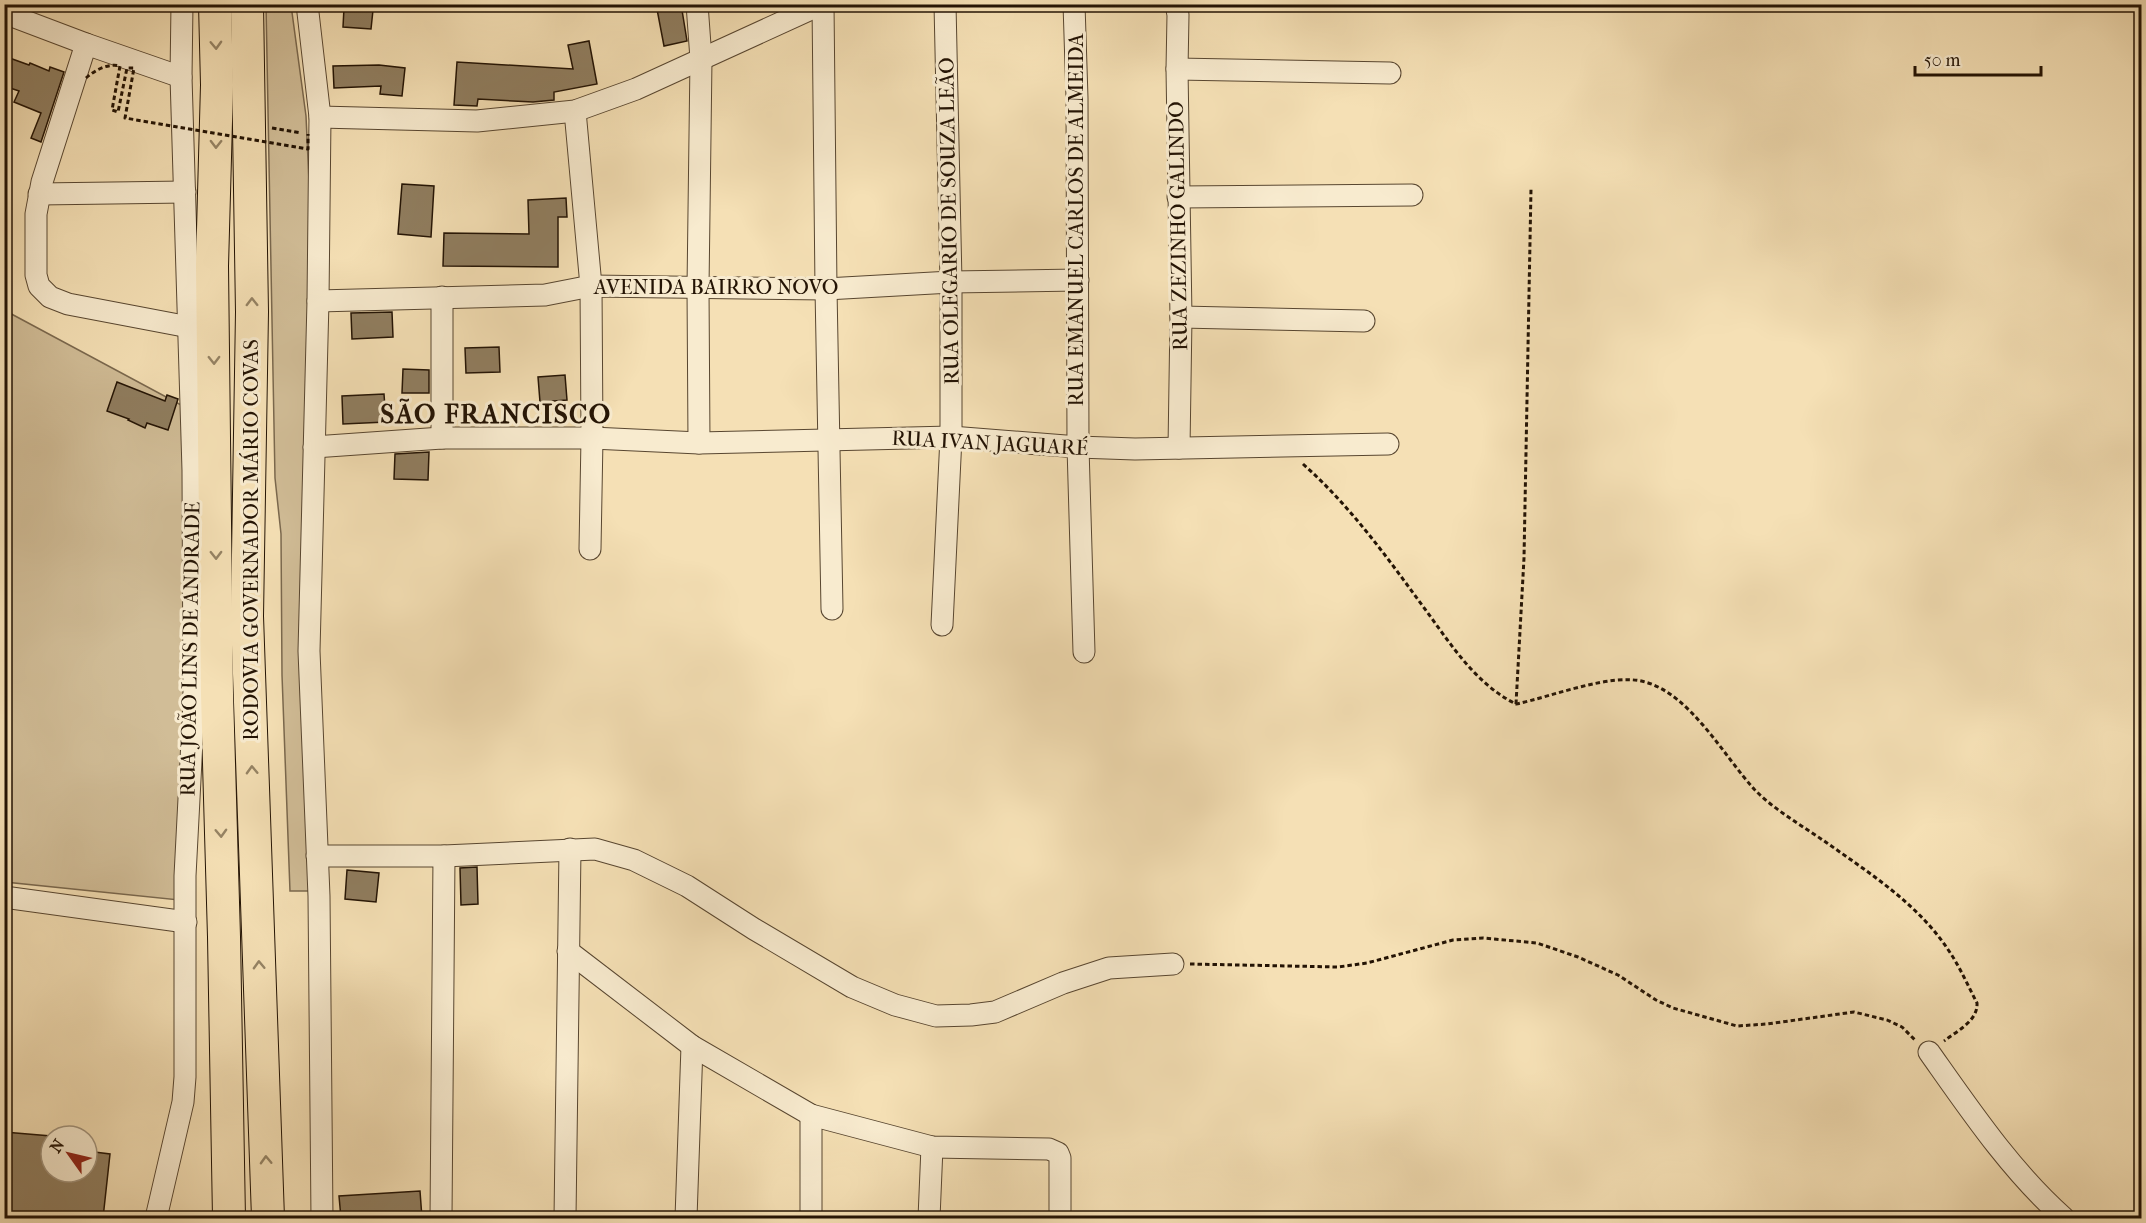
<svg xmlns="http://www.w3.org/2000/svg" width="2146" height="1223" font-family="'IM FELL French Canon',serif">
  <rect width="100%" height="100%" fill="#f5e0b5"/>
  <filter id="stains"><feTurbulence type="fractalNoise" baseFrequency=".00333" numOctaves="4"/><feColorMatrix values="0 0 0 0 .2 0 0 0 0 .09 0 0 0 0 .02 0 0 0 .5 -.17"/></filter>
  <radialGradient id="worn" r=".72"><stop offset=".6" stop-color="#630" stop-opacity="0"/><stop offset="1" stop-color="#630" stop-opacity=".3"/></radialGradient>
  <!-- green -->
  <g fill="#d1bd97" stroke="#7a684e" stroke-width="1.5">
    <polygon points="266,5 291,5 306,116 314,291 315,891 290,891 282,675 281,534 275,478"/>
    <polygon points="4,310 183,406 191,735 179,900 5,882"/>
  </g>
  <!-- building -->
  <g fill="#907e60" stroke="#231304" stroke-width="1.5">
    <polygon points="656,4 681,4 687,41 664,46"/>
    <polygon points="344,8 373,10 371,29 343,27"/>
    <polygon points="589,41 597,84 554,92 554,100 533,102 478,99 477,106 454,105 457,62 573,69 568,45"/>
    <polygon points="4,56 29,65 30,63 49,71 50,67 64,72 41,142 31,138 41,113 14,102 19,91 4,86"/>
    <polygon points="379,65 405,68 402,96 380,94 381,86 334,88 333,66"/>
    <polygon points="402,184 434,186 431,237 398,234"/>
    <polygon points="566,198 567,217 558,217 558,267 443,266 444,233 529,234 528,200"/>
    <polygon points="392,312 393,337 352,339 351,313"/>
    <polygon points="499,347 500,372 466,373 465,348"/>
    <polygon points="403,369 429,370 429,393 402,393"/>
    <polygon points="565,375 567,400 540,402 538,377"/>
    <polygon points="117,382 165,401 167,395 178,399 168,430 147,423 145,428 128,420 129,419 107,411"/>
    <polygon points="384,394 386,422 343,424 342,396"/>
    <polygon points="429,452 428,480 394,479 395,454"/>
    <polygon points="477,867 478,904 461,905 460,868"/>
    <polygon points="347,870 379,873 376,902 345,899"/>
    <polygon points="4,1132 51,1136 51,1172 87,1172 87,1151 110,1154 103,1218 4,1218"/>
    <polygon points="420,1191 422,1218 341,1218 339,1196"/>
  </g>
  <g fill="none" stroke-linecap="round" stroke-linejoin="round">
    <defs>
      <g id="minor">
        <polyline points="307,4 320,117 318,301 309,651 319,896 322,1218"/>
        <polyline points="697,4 701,59 698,288 699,443"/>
        <polyline points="823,4 826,289 832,609"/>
        <polyline points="1074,4 1077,98 1078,447 1084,652"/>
        <polyline points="1176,4 1178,15 1177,69 1181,317 1179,448"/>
        <polyline points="4,13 86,44 181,77"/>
        <polyline points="86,44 42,182 36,214 36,275 39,286 50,297 68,304 189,327"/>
        <polyline points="1177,69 1390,73"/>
        <polyline points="575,111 591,286 592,438 590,549"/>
        <polyline points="320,117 477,121 575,111 636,89 822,4"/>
        <polyline points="39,194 185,192"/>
        <polyline points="1178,197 1412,195"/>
        <polyline points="442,297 442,438"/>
        <polyline points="318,301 545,295 591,286 826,289 951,282 1078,280"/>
        <polyline points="1181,317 1364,321"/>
        <polyline points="314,447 442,438 592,438 699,443 951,437 1078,447 1135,449 1388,444"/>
        <polyline points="942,625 951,437 951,282 945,4"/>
        <polyline points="317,856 444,856 595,849 634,860 687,886 754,929 852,987 895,1005 936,1016 971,1015 995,1012 1063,983 1109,968 1173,964"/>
        <polyline points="4,897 186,922"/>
        <polyline points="568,951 692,1046 811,1115 932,1147 1049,1149 1058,1153 1060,1158 1060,1218"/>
        <path d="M1929,1052C1970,1110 2011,1171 2064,1218"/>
        <polyline points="156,1218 183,1102 185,1077 185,876 194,702 193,470 181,77 182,4"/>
        <polyline points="441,1218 444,856"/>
        <polyline points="565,1218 570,849"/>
        <polyline points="686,1218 692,1046"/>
        <polyline points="811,1218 811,1115"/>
        <polyline points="929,1218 932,1147"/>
      </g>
      <g id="highway">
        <polyline points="215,4 217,85 212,266 217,694 224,937 229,1218"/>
        <polyline points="247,4 252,312 247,616 268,1218"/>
      </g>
    </defs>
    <!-- minor casing -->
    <use href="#minor" stroke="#584630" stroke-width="23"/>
    <!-- highway casing -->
    <use href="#highway" stroke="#231304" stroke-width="34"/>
    <!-- path -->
    <g stroke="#231304" stroke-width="3" stroke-dasharray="4.5 3" stroke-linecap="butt">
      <polyline points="272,128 301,133"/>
      <path d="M1303,464C1348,504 1384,553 1419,601C1447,638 1473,683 1516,704C1551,697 1612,672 1645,682C1690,694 1724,756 1754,789C1774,810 1803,826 1827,843C1871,874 1919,905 1949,951C1960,967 1968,986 1977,1003C1978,1021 1957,1031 1944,1041"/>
      <polyline points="1516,704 1524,558 1531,189"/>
      <polyline points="1190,964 1338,967 1367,963 1453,940 1483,938 1537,943 1578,957 1618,975 1656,1000 1673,1008 1737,1026 1767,1024 1854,1012 1887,1020 1902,1027 1915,1040"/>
    </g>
    <!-- minor -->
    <use href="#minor" stroke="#f8ebcf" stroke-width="21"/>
    <!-- highway -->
    <use href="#highway" stroke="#f5e0b5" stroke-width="32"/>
    <!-- path-bridge -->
    <path stroke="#231304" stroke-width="3" stroke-dasharray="4.5 3" stroke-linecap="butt" d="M86,78C95,70 108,63 120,66L112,110L118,112L127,68H134L125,118L308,149V134"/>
  </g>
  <!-- one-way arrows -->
  <defs><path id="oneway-chevron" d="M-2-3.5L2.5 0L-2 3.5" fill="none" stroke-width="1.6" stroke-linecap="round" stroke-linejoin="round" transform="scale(1.5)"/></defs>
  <g stroke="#968465">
    <use href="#oneway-chevron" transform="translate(216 45) rotate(88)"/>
    <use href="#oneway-chevron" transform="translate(216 144) rotate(91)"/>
    <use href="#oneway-chevron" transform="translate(252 302) rotate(-91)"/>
    <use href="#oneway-chevron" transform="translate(214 360) rotate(89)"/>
    <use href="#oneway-chevron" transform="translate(216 555) rotate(89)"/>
    <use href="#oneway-chevron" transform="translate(252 770) rotate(-92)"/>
    <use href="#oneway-chevron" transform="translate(221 833) rotate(88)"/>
    <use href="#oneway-chevron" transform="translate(259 965) rotate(-92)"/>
    <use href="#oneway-chevron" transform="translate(266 1160) rotate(-92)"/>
  </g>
  <g text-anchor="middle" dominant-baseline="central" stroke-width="6" stroke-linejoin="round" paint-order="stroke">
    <!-- street labels -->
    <g font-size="21" fill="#231304" stroke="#f8ebcf">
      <text transform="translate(1076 220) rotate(-90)">RUA EMANUEL CARLOS DE ALMEIDA</text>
      <text transform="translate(949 221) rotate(-91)">RUA OLEGARIO DE SOUZA LEÃO</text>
      <text transform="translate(1178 226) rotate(-91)">RUA ZEZINHO GALINDO</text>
      <text x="716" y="287">AVENIDA BAIRRO NOVO</text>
      <text transform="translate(990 443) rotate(3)">RUA IVAN JAGUARÉ</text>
      <text transform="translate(251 540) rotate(-90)">RODOVIA GOVERNADOR MÁRIO COVAS</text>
      <text transform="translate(190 649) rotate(-89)">RUA JOÃO LINS DE ANDRADE</text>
    </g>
    <!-- district labels -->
    <g font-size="27" font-weight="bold" letter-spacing="1.5" fill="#231304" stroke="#f8ebcf">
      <text x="496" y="414">SÃO FRANCISCO</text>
    </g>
  </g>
  <!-- margin -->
  <rect width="2146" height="1223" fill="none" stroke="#f5e0b5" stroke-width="24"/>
  <rect x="6" y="6" width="2134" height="1211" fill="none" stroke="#231304" stroke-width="3"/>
  <rect x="12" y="12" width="2122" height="1199" fill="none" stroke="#231304" stroke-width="1.5"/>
  <!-- north arrow -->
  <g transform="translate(69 1154) rotate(304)"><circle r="28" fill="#f8ebcf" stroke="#a3957e" stroke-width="1.5"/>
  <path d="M0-4.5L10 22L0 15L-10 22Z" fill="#8f2418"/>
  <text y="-9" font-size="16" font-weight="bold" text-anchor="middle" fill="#231304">N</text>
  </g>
  <!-- scale -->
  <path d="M1915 66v9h126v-9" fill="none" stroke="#231304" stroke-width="3"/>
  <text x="1924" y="66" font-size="18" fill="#231304" stroke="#f8ebcf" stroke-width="4.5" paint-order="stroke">50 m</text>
  <rect width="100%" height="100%" filter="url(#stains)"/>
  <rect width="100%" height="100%" fill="url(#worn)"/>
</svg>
